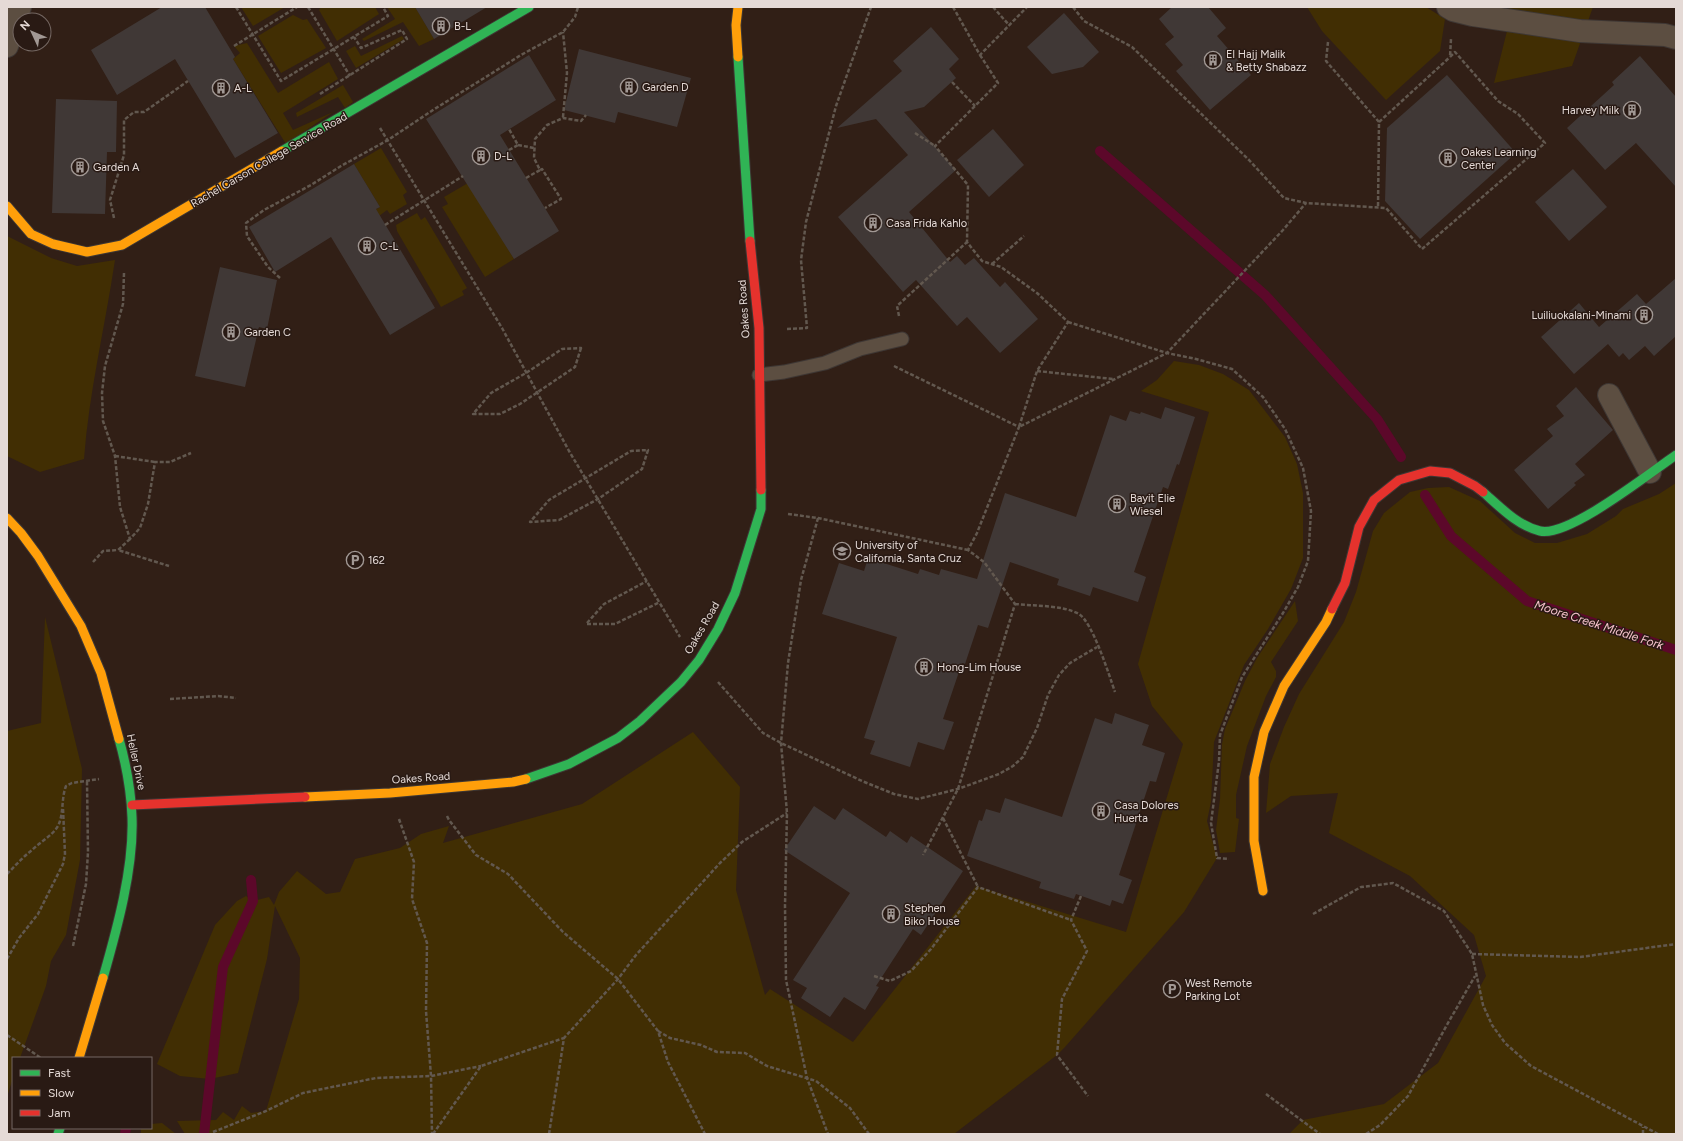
<svg xmlns="http://www.w3.org/2000/svg" width="1683" height="1141" font-family="Figtree,sans-serif">
  <rect width="100%" height="100%" fill="#241c19"/>
  <!-- built -->
  <path fill="#311f16" fill-rule="evenodd" d="M7,7H1676V1134H7ZM20,20H44V44H20ZM13,1058H151V1128H13Z"/>
  <!-- green -->
  <g fill="#412e03">
    <polygon points="241,7 285,7 253,26"/>
    <polygon points="321,7 375,7 379,14 337,41 319,10"/>
    <polygon points="387,7 415,7 434,39 419,46 403,22 364,41 362,39 395,19"/>
    <polygon points="1307,7 1426,7 1445,19 1440,51 1386,100 1322,31"/>
    <polygon points="1477,7 1593,7 1572,66 1494,83 1512,11"/>
    <polygon points="293,15 303,20 307,19 326,48 281,73 258,36"/>
    <polygon points="402,36 404,39 356,68 346,51 355,46 361,56"/>
    <polygon points="247,43 278,93 329,62 338,79 283,113 293,130 333,112 286,144 233,59 240,53 234,46"/>
    <polygon points="343,85 353,102 345,108 338,97 297,117 296,113"/>
    <polygon points="381,148 407,192 403,195 407,204 390,214 387,210 379,216 375,210 380,207 354,164"/>
    <polygon points="468,183 514,259 485,277 442,207 448,204 444,197"/>
    <polygon points="417,213 421,220 425,217 467,288 462,291 464,295 441,307 397,231 396,225"/>
    <path d="M7,236L51,258L77,266L115,260C105,327 89,392 84,459L40,472L7,456Z"/>
    <polygon points="1174,361 1199,365 1223,374 1249,390 1285,437 1297,464 1303,493 1303,558 1291,589 1268,629 1244,665 1214,742 1211,802 1207,821 1217,858 1184,912 1065,1047 1057,1055 954,1134 185,1134 177,1121 216,1120 223,1112 234,1120 242,1106 251,1113 266,1111 299,999 300,958 275,906 267,959 238,1073 210,1079 180,1076 157,1064 215,925 237,901 246,896 253,901 269,897 274,905 279,892 297,871 326,894 340,892 355,859 400,848 421,834 449,826 443,843 582,804 693,732 740,787 736,890 765,995 770,989 853,1042 976,886 1126,932 1183,744 1152,706 1138,664 1209,412 1141,391 1157,380"/>
    <polygon points="1676,483 1676,1134 1289,1134 1303,1120 1384,1104 1438,1063 1486,976 1474,935 1410,876 1329,833 1338,793 1291,796 1266,813 1270,764 1284,727 1299,694 1344,622 1356,592 1373,531 1384,513 1410,492 1428,488 1449,487 1480,501 1515,533 1535,543 1557,543 1587,534 1616,516 1623,509 1659,494"/>
    <polygon points="1295,601 1298,621 1271,662 1276,671 1276,677 1266,696 1247,746 1236,795 1236,818 1239,819 1235,852 1220,853 1216,830 1220,799 1222,744 1225,729 1245,681 1257,658"/>
    <polygon points="45,617 82,769 80,860 66,935 51,961 46,986 20,1058 13,1058 13,1078 7,1097 7,731 41,723"/>
    <polygon points="162,1123 176,1134 141,1134 141,1128 151,1128 151,1124"/>
  </g>
  <g fill="none" stroke-linecap="round" stroke-linejoin="round">
    <!-- stream -->
    <g stroke="#5c082a" stroke-width="10">
      <polyline points="1100,151 1265,295 1377,419 1401,457"/>
      <polyline points="1425,495 1451,536 1527,601 1676,650"/>
      <polyline points="125,1134 126,1128"/>
      <polyline points="204,1134 223,967 253,901 251,880"/>
    </g>
  </g>
  <!-- building -->
  <g fill="#403836">
    <polygon points="162,7 205,7 235,57 233,59 278,133 235,158 175,59 117,95 91,50"/>
    <polygon points="415,7 487,7 434,39"/>
    <polygon points="1172,7 1208,7 1226,28 1217,36 1251,75 1210,110 1176,71 1183,65 1165,44 1174,37 1159,19"/>
    <polygon points="1064,13 1099,52 1083,67 1052,74 1027,47"/>
    <polygon points="931,27 959,59 949,69 956,78 924,107 904,112 956,170 909,212 950,262 957,256 965,265 974,258 1000,287 1005,282 1038,319 1000,353 967,317 957,326 916,280 903,292 838,217 908,155 876,119 837,128 902,71 893,61"/>
    <polygon points="579,49 691,78 677,127 618,112 615,123 564,110"/>
    <polygon points="529,55 556,100 500,135 559,231 514,259 426,119"/>
    <polygon points="1640,56 1676,97 1676,187 1636,143 1605,170 1567,128 1614,85 1612,82"/>
    <polygon points="1447,75 1516,153 1420,239 1385,201 1387,128"/>
    <polygon points="56,99 117,101 116,152 107,152 105,214 52,213"/>
    <polygon points="993,129 1024,165 989,197 957,160"/>
    <polygon points="354,164 380,207 376,209 435,308 390,335 331,237 275,272 249,227"/>
    <polygon points="1573,169 1607,207 1569,241 1535,202"/>
    <polygon points="220,267 277,280 267,329 259,327 245,387 195,376"/>
    <polygon points="1676,278 1676,336 1654,356 1645,346 1629,360 1623,353 1619,357 1608,344 1574,374 1541,337 1579,303 1599,327 1637,294 1646,304"/>
    <polygon points="1576,387 1613,430 1575,464 1585,475 1574,483 1576,485 1548,509 1514,470 1553,436 1547,429 1564,416 1556,406"/>
    <polygon points="1165,407 1195,417 1179,465 1177,464 1168,489 1163,487 1134,572 1146,577 1138,602 1093,587 1090,596 1057,585 1059,579 1010,562 988,628 978,625 965,664 962,663 943,719 954,722 944,750 918,742 910,767 870,754 875,741 864,738 897,637 822,614 839,563 864,571 868,558 918,574 920,569 939,575 941,569 977,579 1005,493 1076,517 1110,415 1126,421 1130,411 1140,414 1141,412 1161,419"/>
    <polygon points="1115,713 1149,725 1142,745 1165,753 1156,782 1150,781 1119,875 1132,880 1123,904 1112,900 1110,906 1076,894 1074,899 1039,888 1041,882 967,856 979,820 982,821 986,809 1000,813 1005,798 1062,817 1095,718 1112,724"/>
    <polygon points="814,806 835,820 843,808 886,837 890,831 907,843 911,836 963,871 921,935 913,929 876,986 879,987 865,1010 844,997 830,1017 801,998 807,988 793,980 850,893 784,850"/>
  </g>
  <g fill="none" stroke-linecap="round" stroke-linejoin="round">
    <defs>
      <polyline id="lane" points="759,375 784,372 825,363 860,349 902,339"/>
      <g id="street">
        <polyline points="1448,7 1453,10 1473,15 1580,31 1665,35 1676,38"/>
        <polyline points="7,46 20,7"/>
        <polyline points="1609,395 1650,472"/>
      </g>
      <g id="fast">
        <polyline points="738,57 750,241"/>
        <polyline points="282,151 529,7"/>
        <path d="M1483,492C1500,507 1518,526 1540,531C1568,538 1651,472 1676,455"/>
        <polyline points="526,779 569,764 618,738 640,721 681,682 699,660 718,629 735,593 761,509 761,490"/>
        <path d="M103,978C117,929 134,868 132,817C131,790 126,764 119,739"/>
        <polyline points="58,1134 60,1128"/>
      </g>
      <g id="slow">
        <polyline points="738,57 736,25 738,7"/>
        <polyline points="7,206 31,234 53,244 87,252 122,245 282,151"/>
        <polyline points="7,518 21,533 38,556 81,626 101,673 119,739"/>
        <polyline points="305,797 390,793 513,782 526,779"/>
        <polyline points="1263,891 1254,841 1254,777 1264,732 1284,686 1326,622 1332,609"/>
        <polyline points="79,1058 103,978"/>
      </g>
      <g id="jam">
        <polyline points="750,241 759,328 761,490"/>
        <polyline points="1332,609 1345,583 1359,527 1374,500 1399,480 1430,471 1450,473 1475,486 1483,492"/>
        <polyline points="132,805 305,797"/>
      </g>
    </defs>
    <!-- lane casing -->
    <use href="#lane" stroke="#3e3734" stroke-width="15"/>
    <!-- street casing -->
    <use href="#street" stroke="#3e3734" stroke-width="24"/>
    <!-- fast casing -->
    <use href="#fast" stroke="#3e3734" stroke-width="11"/>
    <!-- slow casing -->
    <use href="#slow" stroke="#3e3734" stroke-width="11"/>
    <!-- jam casing -->
    <use href="#jam" stroke="#3e3734" stroke-width="11"/>
    <!-- path -->
    <g stroke="#62584f" stroke-width="2.5" stroke-dasharray="4 2" stroke-linecap="butt">
      <polyline points="236,7 281,81 388,16 383,7"/>
      <polyline points="308,7 350,76"/>
      <polyline points="953,7 980,55 1027,7"/>
      <polyline points="993,7 1009,25"/>
      <polyline points="1073,7 1084,21 1132,47 1249,160 1284,198 1306,203 1386,208 1422,249 1545,143 1518,114 1498,101 1455,52 1450,57 1451,39"/>
      <polyline points="1328,42 1326,61 1379,122 1378,207"/>
      <polyline points="234,46 297,7"/>
      <polyline points="980,55 998,83 935,146 968,185 967,242 982,261 1001,267 1037,293 1068,322 1037,371 1019,427 1167,353 1283,230 1306,203"/>
      <polyline points="952,82 975,106"/>
      <polyline points="320,94 407,39 402,30 361,48 354,37"/>
      <polyline points="563,117 567,73 563,32"/>
      <polyline points="1379,122 1450,57"/>
      <polyline points="380,128 502,328 569,451 680,637"/>
      <polyline points="915,133 935,146"/>
      <polyline points="518,145 534,148"/>
      <polyline points="509,150 518,145 509,129"/>
      <polyline points="540,170 542,169 561,199 545,208"/>
      <polyline points="526,178 540,170 534,158 535,139 547,125 563,118 581,121 586,115"/>
      <polyline points="114,218 110,200 124,155 124,120 134,112 144,112 188,81"/>
      <polyline points="385,225 463,176"/>
      <polyline points="992,264 1024,236"/>
      <polyline points="124,273 123,304 105,366 102,393 103,421 115,456 120,507 130,539 140,528 148,504 155,462 170,462 191,453"/>
      <polyline points="280,278 268,267 247,236 246,223 264,210 311,185 341,166 388,140 433,110 521,55 563,32 575,17 578,7"/>
      <polyline points="899,316 897,306 967,242"/>
      <polyline points="1068,322 1167,353 1196,359 1232,369 1263,397 1285,429 1303,468 1311,511 1308,561 1298,587 1283,613 1242,677 1220,735 1219,761 1211,823 1217,858 1229,859"/>
      <polyline points="787,329 807,328 801,260 806,222 836,106 871,7"/>
      <polygon points="581,348 575,367 520,404 500,414 473,414 491,393 526,373 562,349"/>
      <polyline points="894,366 1019,427 977,533 968,550 984,562 1015,604 958,789 923,855"/>
      <polyline points="1037,371 1113,379"/>
      <polygon points="648,450 642,469 598,499 559,520 530,522 549,500 631,451"/>
      <polyline points="115,456 155,462"/>
      <polyline points="788,514 818,518 968,550"/>
      <polyline points="818,518 801,580 788,663 781,743 787,813 785,906 786,980 807,1078 828,1134"/>
      <polyline points="130,539 118,550 169,566"/>
      <polyline points="93,562 103,551 118,550"/>
      <path d="M1015,604C1034,606 1063,605 1079,614C1093,623 1109,675 1115,692"/>
      <polyline points="587,623 604,604 647,581"/>
      <polyline points="587,624 615,624 660,602"/>
      <polyline points="718,682 763,733 781,743 862,781 894,794 918,799 958,789 999,774 1013,766 1023,757 1037,728 1048,695 1059,675 1070,663 1097,647"/>
      <polyline points="170,699 218,696 236,698"/>
      <polyline points="447,816 449,820 476,855 508,874 563,932 618,979 658,1031 668,1062 705,1134"/>
      <polyline points="943,818 978,887"/>
      <polyline points="399,819 414,862 412,899 427,943 426,1011 431,1076 432,1134"/>
      <path d="M7,874C15,866 23,857 32,850C40,842 52,836 58,826C64,814 61,799 66,786L72,783L99,779"/>
      <polyline points="1081,896 1071,920 1087,951 1062,999 1057,1055 1088,1096"/>
      <polyline points="1313,914 1361,887 1393,883 1444,911 1472,954 1483,1005 1492,1025 1505,1043 1531,1066 1658,1134"/>
      <polyline points="73,946 86,884 88,852 87,781"/>
      <polyline points="1472,954 1580,957 1676,944"/>
      <polyline points="7,959 19,938 38,914 63,864 65,854 63,808"/>
      <polyline points="874,976 890,981 911,971 931,949 978,887 1071,920"/>
      <polyline points="658,1031 670,1038 701,1045 717,1052 745,1053 767,1066 816,1081 850,1108 869,1134"/>
      <polyline points="7,1035 41,1058"/>
      <polyline points="1266,1094 1320,1134"/>
      <polyline points="213,1132 266,1111 303,1093 376,1078 431,1076 481,1066"/>
      <polyline points="433,1134 481,1066 564,1038"/>
      <polyline points="549,1134 564,1038 618,979 636,955 720,863 742,842 787,813"/>
      <polyline points="1366,1134 1380,1125 1408,1096 1448,1023 1475,976"/>
      <polyline points="1643,1134 1643,1127"/>
    </g>
    <!-- lane -->
    <use href="#lane" stroke="#5c4e41" stroke-width="13"/>
    <!-- street -->
    <use href="#street" stroke="#5c4e41" stroke-width="22"/>
    <!-- fast -->
    <use href="#fast" stroke="#30b455" stroke-width="9"/>
    <!-- slow -->
    <use href="#slow" stroke="#ff9f0a" stroke-width="9"/>
    <!-- jam -->
    <use href="#jam" stroke="#e5322d" stroke-width="9"/>
  </g>
  <!-- icons -->
  <defs>
    <symbol id="building-ring" viewBox="-11 -11 22 22"><circle r="9.5" fill="#291a14" stroke="#a19894" stroke-width="1.5"/><path d="M-4-6H4V6H1V3H-1V6H-4ZM-2.5-4.3h1.7v1.8h-1.7ZM.8-4.3h1.7v1.8H.8ZM-2.5-1h1.7V.8h-1.7ZM.8-1h1.7V.8H.8Z" fill="#a19894"/></symbol>
    <symbol id="university-ring" viewBox="-11 -11 22 22"><circle r="9.5" fill="#291a14" stroke="#a19894" stroke-width="1.5"/><path d="M0-5L7-2L0 1L-7-2ZM-4 1L0 2.5L4 1V4Q0 6-4 4Z" fill="#a19894"/></symbol>
    <symbol id="parking-ring" viewBox="-11 -11 22 22"><circle r="9.5" fill="#291a14" stroke="#a19894" stroke-width="1.5"/><path d="M-3.5-5.5H1a3.5 3.5 0 0 1 0 7H-1V5.5H-3.5ZM-1-3.4V-.6H.8a1.4 1.4 0 0 0 0-2.8Z" fill="#a19894"/></symbol>
  </defs>
  <g fill-rule="evenodd">
    <use href="#building-ring" x="431" y="16" width="20" height="20"/>
    <use href="#building-ring" x="1203" y="50" width="20" height="20"/>
    <use href="#building-ring" x="619" y="77" width="20" height="20"/>
    <use href="#building-ring" x="211" y="78" width="20" height="20"/>
    <use href="#building-ring" x="1622" y="100" width="20" height="20"/>
    <use href="#building-ring" x="471" y="146" width="20" height="20"/>
    <use href="#building-ring" x="1438" y="148" width="20" height="20"/>
    <use href="#building-ring" x="70" y="157" width="20" height="20"/>
    <use href="#building-ring" x="863" y="213" width="20" height="20"/>
    <use href="#building-ring" x="357" y="236" width="20" height="20"/>
    <use href="#building-ring" x="1634" y="305" width="20" height="20"/>
    <use href="#building-ring" x="221" y="322" width="20" height="20"/>
    <use href="#building-ring" x="1107" y="494" width="20" height="20"/>
    <use href="#university-ring" x="832" y="541" width="20" height="20"/>
    <use href="#parking-ring" x="345" y="550" width="20" height="20"/>
    <use href="#building-ring" x="914" y="657" width="20" height="20"/>
    <use href="#building-ring" x="1091" y="801" width="20" height="20"/>
    <use href="#building-ring" x="881" y="904" width="20" height="20"/>
    <use href="#parking-ring" x="1162" y="979" width="20" height="20"/>
  </g>
  <g text-anchor="middle" dominant-baseline="central" stroke-width="3" stroke-linejoin="round" paint-order="stroke">
    <!-- poi labels -->
    <g font-size="11" fill="#e5dad6" stroke="#291a14" text-anchor="start">
      <text x="454" y="26">B-L</text>
      <text x="1226" y="54">El Hajj Malik<tspan x="1226" dy="13">&amp; Betty Shabazz</tspan></text>
      <text x="642" y="87">Garden D</text>
      <text x="234" y="88">A-L</text>
      <text x="1619" y="110" text-anchor="end">Harvey Milk</text>
      <text x="1461" y="152">Oakes Learning<tspan x="1461" dy="13">Center</tspan></text>
      <text x="494" y="156">D-L</text>
      <text x="93" y="167">Garden A</text>
      <text x="886" y="223">Casa Frida Kahlo</text>
      <text x="380" y="246">C-L</text>
      <text x="1631" y="315" text-anchor="end">Luiliuokalani-Minami</text>
      <text x="244" y="332">Garden C</text>
      <text x="1130" y="498">Bayit Elie<tspan x="1130" dy="13">Wiesel</tspan></text>
      <text x="855" y="545">University of<tspan x="855" dy="13">California, Santa Cruz</tspan></text>
      <text x="368" y="560">162</text>
      <text x="937" y="667">Hong-Lim House</text>
      <text x="1114" y="805">Casa Dolores<tspan x="1114" dy="13">Huerta</tspan></text>
      <text x="904" y="908">Stephen<tspan x="904" dy="13">Biko House</tspan></text>
      <text x="1185" y="983">West Remote<tspan x="1185" dy="13">Parking Lot</tspan></text>
    </g>
    <!-- street labels -->
    <g font-size="11" fill="#e5dad6" stroke="#291a14">
      <text transform="translate(269 160) rotate(-30)">Rachel Carson College Service Road</text>
      <text transform="translate(744 309) rotate(-94)">Oakes Road</text>
      <text transform="translate(702 628) rotate(-60)">Oakes Road</text>
      <text transform="translate(136 762) rotate(78)">Heller Drive</text>
      <text transform="translate(421 778) rotate(-4)">Oakes Road</text>
    </g>
    <!-- water labels -->
    <g font-size="12" font-style="italic" fill="#f7c3cd" stroke="#291a14">
      <text transform="translate(1599 625) rotate(18)">Moore Creek Middle Fork</text>
    </g>
  </g>
  <!-- border -->
  <rect width="1683" height="1141" fill="none" stroke="#e5dad6" stroke-width="16"/>
  <!-- legend -->
  <rect x="12" y="1057" width="140" height="72" fill="#291a14" stroke="#746762"/>
  <rect x="20" y="1070" width="20" height="6" fill="#30b455" stroke="#746762"/>
  <text x="48" y="1077" font-size="12" fill="#e5dad6">Fast</text>
  <rect x="20" y="1090" width="20" height="6" fill="#ff9f0a" stroke="#746762"/>
  <text x="48" y="1097" font-size="12" fill="#e5dad6">Slow</text>
  <rect x="20" y="1110" width="20" height="6" fill="#e5322d" stroke="#746762"/>
  <text x="48" y="1117" font-size="12" fill="#e5dad6">Jam</text>
  <!-- north arrow -->
  <g transform="translate(32 32) rotate(314)"><circle r="19" fill="#291a14" stroke="#746762"/>
  <path d="M0-3L7 15L0 10L-7 15Z" fill="#a19894"/>
  <text y="-6" font-size="11" font-weight="bold" text-anchor="middle" fill="#e5dad6">N</text>
  </g>
</svg>
